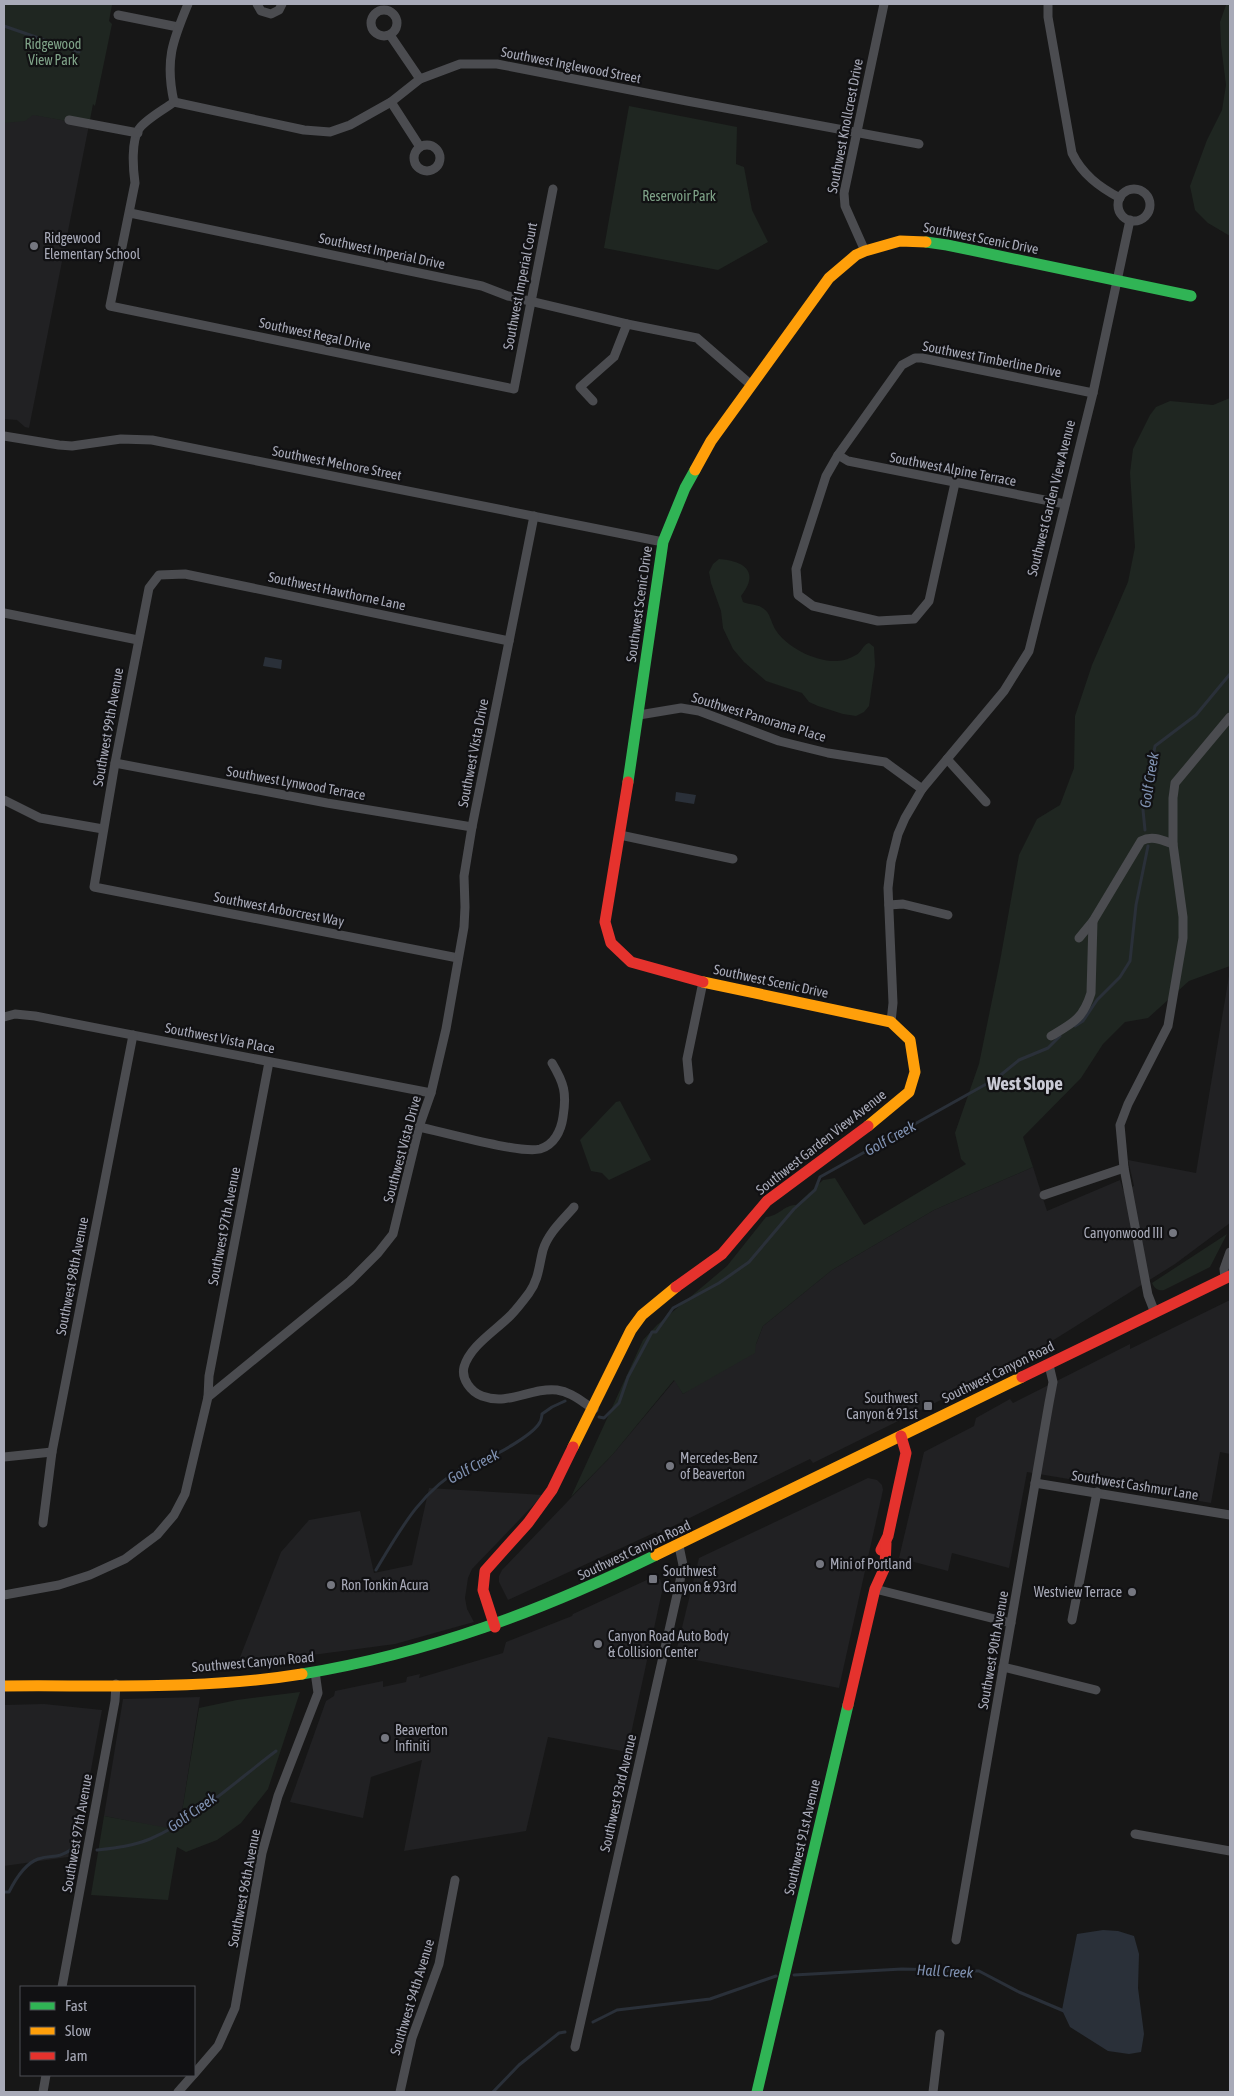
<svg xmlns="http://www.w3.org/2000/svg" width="1234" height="2096" font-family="'Asap Condensed',sans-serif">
  <rect width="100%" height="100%" fill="#171717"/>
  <!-- built -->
  <g fill="#212123">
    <polygon points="4,109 89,125 29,428 25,427 17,420 4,419"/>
    <polygon points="1230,970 1230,1223 1175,1264 1020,1361 813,1463 810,1459 657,1534 656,1532 508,1600 499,1582 499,1576 502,1570 613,1454 675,1380 683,1394 756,1344 763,1326 832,1270 934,1210 1033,1167 1047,1211 1120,1180 1123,1190 1134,1186 1128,1160 1196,1173"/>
    <polygon points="1230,1300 1230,1454 1220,1452 1211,1503 1027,1472 1009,1568 952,1553 948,1571 899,1558 924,1452 974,1426 976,1418 1010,1399 1013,1403 1130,1344 1130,1349"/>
    <polygon points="868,1478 877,1480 882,1485 883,1490 839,1688 675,1656 699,1558"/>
    <polygon points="429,1488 543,1495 472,1569 468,1578 465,1598 467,1609 474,1622 395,1644 237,1665 281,1552 309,1520 360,1511 374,1573 412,1565"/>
    <polygon points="651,1578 660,1579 663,1587 627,1752 548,1737 526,1831 404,1851 422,1760 371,1777 363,1818 290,1802 326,1701 334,1696 335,1691 383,1681 383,1687 406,1682 407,1677 420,1674 419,1678 503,1653 506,1642 572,1616 573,1614"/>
    <polygon points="200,1697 179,1831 104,1816 123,1699"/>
    <polygon points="44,1704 102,1710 75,1856 4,1866 4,1705"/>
  </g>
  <!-- green -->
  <g fill="#1f2621">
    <polygon points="4,4 116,4 115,5 112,5 109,21 112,24 95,106 93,104 89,125 33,115 25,121 4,123"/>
    <polygon points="1230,4 1230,236 1208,223 1195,210 1190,186 1207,140 1222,110 1226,85 1221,45 1220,22 1226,5"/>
    <polygon points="629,106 737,127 736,164 744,167 752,210 768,242 718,270 604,248"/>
    <path d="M1230,398V966L1189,981L1148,1018L1125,1022L1103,1044L1081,1078L1023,1137L1033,1167L934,1210L832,1270L763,1326L756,1344L755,1353L683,1394L674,1380L613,1454L571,1497L643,1340L657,1325L727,1266L766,1217C779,1216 784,1205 796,1205L823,1180L835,1178L864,1225L966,1164L961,1159L955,1133L979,1064L1000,961L1019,855L1037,819L1060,805L1074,768L1075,716L1092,665L1128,582L1135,547L1130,473L1133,449L1150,415L1156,407L1170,401L1213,405Z"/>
    <path d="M719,559C731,560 753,564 749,581C748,586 744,592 741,596L743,602C750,605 759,604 764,609C770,613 771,622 775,629C786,647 815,662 837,661C843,661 851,658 856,655C862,652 863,644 869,643L874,647L875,665L869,706L864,712L856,716L843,714L818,706L809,702L802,693L766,681L744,662L733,649L723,628L721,611L711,583L709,572L713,564Z"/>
    <polygon points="620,1101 651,1160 609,1180 602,1173 591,1171 580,1140 616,1102"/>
    <path d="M1227,1234L1210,1267L1164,1290C1158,1291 1155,1289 1152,1283Z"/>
    <polygon points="300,1692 268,1789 241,1823 217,1840 186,1852 177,1847 168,1900 91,1895 104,1816 179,1830 199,1708 237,1700"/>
  </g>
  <!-- water -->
  <g fill="#2a3039">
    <polygon points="265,657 282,660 281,669 263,666"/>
    <polygon points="676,792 696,795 694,804 675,801"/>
    <polygon points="1103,1930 1118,1931 1134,1936 1139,1954 1138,1988 1144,2034 1141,2052 1129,2054 1108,2051 1070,2027 1062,2010 1077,1934"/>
  </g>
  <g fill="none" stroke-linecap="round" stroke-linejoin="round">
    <!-- stream -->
    <g stroke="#2a3039" stroke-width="3">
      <polyline points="4,26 79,52"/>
      <polyline points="1145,830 1143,810 1155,746 1196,715 1230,674"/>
      <polyline points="1075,1026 1083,1021 1097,1000 1120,977 1130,961 1136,905 1148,846"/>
      <polyline points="599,1417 604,1418 619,1403 628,1377 652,1332 656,1332 673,1308 719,1283 749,1262 794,1209 815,1190 820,1177 997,1078 1019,1060 1048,1048 1060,1036"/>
      <path d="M376,1570C401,1528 421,1491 465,1466C472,1463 480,1461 487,1458C500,1453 534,1434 540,1422C541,1421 542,1415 542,1414L552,1407L565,1401"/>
      <path d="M97,1850C114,1848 133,1846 150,1839C196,1819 236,1781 276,1751"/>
      <path d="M4,1892H9C15,1880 24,1864 38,1859C53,1854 56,1860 72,1849"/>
      <polyline points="794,1975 902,1969 979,1971 1019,1992 1064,2011"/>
      <polyline points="593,2022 617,2010 710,1999 776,1976"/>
      <polyline points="493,2092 519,2065 559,2033 565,2032"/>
    </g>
    <!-- street -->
    <g stroke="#4b4c50" stroke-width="9">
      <polyline points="257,4 261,11 271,14 279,10 282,4"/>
      <path d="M1048,4V17L1072,153C1082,174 1099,187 1120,198"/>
      <circle cx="384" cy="23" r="13"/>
      <polyline points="118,15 178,27"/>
      <polyline points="390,35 420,79"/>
      <path d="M174,102C165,109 146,119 139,129C131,141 133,169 135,183L110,306L514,389L553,189"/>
      <polyline points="174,102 304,130 330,132 350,125 391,102 420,79 460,64 497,64 687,101 919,144"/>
      <path d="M174,102C165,61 172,42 188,4"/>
      <polyline points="391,102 420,147"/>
      <polyline points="69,120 138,133"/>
      <circle cx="427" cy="158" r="13"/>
      <circle cx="1134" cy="205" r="16"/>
      <polyline points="130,213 482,286 508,296 627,324 697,338 750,384"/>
      <polyline points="865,251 845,206 844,193 884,4"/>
      <polyline points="593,401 580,387 614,357 627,324"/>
      <polyline points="4,436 59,445 72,446 121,439 152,440 663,542"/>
      <polyline points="838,455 848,461 1065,504"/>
      <polyline points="955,483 929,601 914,619 878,621 813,606 798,595 796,569 826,476 838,455 902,365 915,358 922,358 1093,393"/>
      <polyline points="4,613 138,640"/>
      <polyline points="639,715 681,708 699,711 779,741 828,753 885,762 922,789"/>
      <polyline points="947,759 986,802"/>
      <polyline points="115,763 327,803 472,827"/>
      <polyline points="4,800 40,818 103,829"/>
      <polyline points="620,835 733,859"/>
      <polyline points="889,905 903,904 948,915"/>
      <path d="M1079,938L1093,921L1141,841C1152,835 1162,840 1173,844"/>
      <polyline points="458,958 94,887 115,763 149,588 159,575 185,574 509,641"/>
      <polyline points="4,1017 15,1014 35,1016 431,1093"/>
      <polyline points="891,1022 893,1003 888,888 891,862 898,834 905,818 922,789 1004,691 1029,651 1093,393 1130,220"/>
      <path d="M1051,1036C1073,1023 1083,1019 1091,993L1093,921"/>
      <polyline points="689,1080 687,1059 703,982"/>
      <path d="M419,1127C443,1132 520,1154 540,1149C554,1145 561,1131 563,1117C567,1093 564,1083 552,1063"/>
      <polyline points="1044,1195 1124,1168"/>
      <path d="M574,1207C563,1220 548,1233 543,1250C539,1265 539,1279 529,1293C523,1301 517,1309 510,1316C495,1331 470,1346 464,1367C461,1379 471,1392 482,1396C509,1406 531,1387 557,1390C571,1392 582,1402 594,1409"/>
      <polyline points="1225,1278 1224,1269 1230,1252"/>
      <polyline points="1155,1313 1148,1295 1124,1168 1120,1125 1128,1104 1168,1026 1183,938 1183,917 1173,844 1173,798 1175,783 1230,717"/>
      <polyline points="208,1397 209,1376 269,1062"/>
      <polyline points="4,1457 52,1452"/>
      <polyline points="1035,1483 1230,1515"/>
      <polyline points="43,1523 52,1452 133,1035"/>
      <polyline points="875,1589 1011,1623"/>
      <polyline points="4,1595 59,1585 90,1575 125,1559 157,1535 174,1515 185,1494 208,1397 350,1281 378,1253 393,1234 419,1127 431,1093 446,1029 464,927 465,907 464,876 472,827 534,516"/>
      <polyline points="1072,1620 1097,1492"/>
      <polyline points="1003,1667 1096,1690"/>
      <polyline points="1135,1834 1230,1851"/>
      <polyline points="956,1940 1049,1403 1053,1382 1049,1365"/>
      <polyline points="62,1987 115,1701 116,1684"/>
      <polyline points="575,2047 679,1586 683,1565 679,1546"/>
      <polyline points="194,2074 218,2046 235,2008 262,1853 278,1796 318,1693 315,1672"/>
      <polyline points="43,2092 46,2075"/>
      <polyline points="178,2092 193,2075"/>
      <polyline points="400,2092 412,2038 439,1964 455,1880"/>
      <polyline points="933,2092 940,2034"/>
    </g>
    <!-- fast -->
    <g stroke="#30b455" stroke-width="11">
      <polyline points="926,242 947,245 1191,296"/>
      <polyline points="628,782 663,542 685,488 695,470"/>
      <path d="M302,1674C429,1653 541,1611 656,1555"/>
      <polyline points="757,2092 848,1705"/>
    </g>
    <!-- slow -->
    <g stroke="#ff9f0a" stroke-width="11">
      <polyline points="695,470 711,441 829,278 856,255 865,251 900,241 926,242"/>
      <polyline points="703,982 891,1022 910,1040 915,1072 909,1092 868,1126"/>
      <polyline points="573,1447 631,1330 642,1315 676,1287"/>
      <polyline points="656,1555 1022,1377"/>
      <path d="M4,1686C103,1685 204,1690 302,1674"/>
    </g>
    <!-- jam -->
    <g stroke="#e5322d" stroke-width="11">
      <polyline points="628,782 605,922 611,943 631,962 703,982"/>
      <polyline points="676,1287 722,1254 767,1201 868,1126"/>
      <polyline points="1022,1377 1230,1276"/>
      <polyline points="881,1550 888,1536 906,1453 901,1436"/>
      <polyline points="495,1627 483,1590 485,1571 528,1523 552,1490 573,1447"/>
      <polyline points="848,1705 875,1589 885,1567 886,1543"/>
    </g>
  </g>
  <!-- markers -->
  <g fill="#757780" stroke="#111113" stroke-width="2">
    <circle cx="34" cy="246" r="5"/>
    <circle cx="1173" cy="1233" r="5"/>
    <rect x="923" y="1401" width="10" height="10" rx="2.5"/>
    <circle cx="670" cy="1466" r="5"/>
    <circle cx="820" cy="1564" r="5"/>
    <rect x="648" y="1574" width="10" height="10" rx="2.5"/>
    <circle cx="331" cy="1585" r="5"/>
    <circle cx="1132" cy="1592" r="5"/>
    <circle cx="598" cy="1644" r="5"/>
    <circle cx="385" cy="1738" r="5"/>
  </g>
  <g text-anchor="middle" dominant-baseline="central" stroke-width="4.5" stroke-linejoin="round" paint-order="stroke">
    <!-- park labels -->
    <g font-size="14" fill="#7fa388" stroke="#111113">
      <text x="53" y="44">Ridgewood<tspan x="53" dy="16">View Park</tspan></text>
      <text x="679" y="196">Reservoir Park</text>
    </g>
    <!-- street labels -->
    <g font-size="14" fill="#a8aab8" stroke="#111113">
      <text transform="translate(571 65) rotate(11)">Southwest Inglewood Street</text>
      <text transform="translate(845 126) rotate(-79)">Southwest Knollcrest Drive</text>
      <text transform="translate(981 238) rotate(11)">Southwest Scenic Drive</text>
      <text transform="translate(382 251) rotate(12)">Southwest Imperial Drive</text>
      <text transform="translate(520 286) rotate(-79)">Southwest Imperial Court</text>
      <text transform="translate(315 334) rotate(12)">Southwest Regal Drive</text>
      <text transform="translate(992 359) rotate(11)">Southwest Timberline Drive</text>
      <text transform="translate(337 463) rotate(11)">Southwest Melnore Street</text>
      <text transform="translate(953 469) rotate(11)">Southwest Alpine Terrace</text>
      <text transform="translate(1051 498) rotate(-76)">Southwest Garden View Avenue</text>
      <text transform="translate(337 591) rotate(12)">Southwest Hawthorne Lane</text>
      <text transform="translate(639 604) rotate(-82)">Southwest Scenic Drive</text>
      <text transform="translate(759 717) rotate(17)">Southwest Panorama Place</text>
      <text transform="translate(108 727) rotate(-80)">Southwest 99th Avenue</text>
      <text transform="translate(473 753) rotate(-79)">Southwest Vista Drive</text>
      <text transform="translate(296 783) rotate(10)">Southwest Lynwood Terrace</text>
      <text transform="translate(279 909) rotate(11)">Southwest Arborcrest Way</text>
      <text transform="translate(771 981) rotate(12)">Southwest Scenic Drive</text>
      <text transform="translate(220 1038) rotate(11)">Southwest Vista Place</text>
      <text transform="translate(821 1142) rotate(-38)">Southwest Garden View Avenue</text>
      <text transform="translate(402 1149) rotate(-75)">Southwest Vista Drive</text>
      <text transform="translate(224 1226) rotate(-79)">Southwest 97th Avenue</text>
      <text transform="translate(72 1276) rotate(-79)">Southwest 98th Avenue</text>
      <text transform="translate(998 1372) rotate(-26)">Southwest Canyon Road</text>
      <text transform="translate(1135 1485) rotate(9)">Southwest Cashmur Lane</text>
      <text transform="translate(634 1550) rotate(-25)">Southwest Canyon Road</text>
      <text transform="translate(993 1650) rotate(-80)">Southwest 90th Avenue</text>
      <text transform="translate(253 1662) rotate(-5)">Southwest Canyon Road</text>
      <text transform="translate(618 1793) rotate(-77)">Southwest 93rd Avenue</text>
      <text transform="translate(77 1833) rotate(-80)">Southwest 97th Avenue</text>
      <text transform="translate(802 1837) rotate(-77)">Southwest 91st Avenue</text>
      <text transform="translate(244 1888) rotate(-79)">Southwest 96th Avenue</text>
      <text transform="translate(412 1997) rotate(-73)">Southwest 94th Avenue</text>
    </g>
    <!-- poi labels -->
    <g font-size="14" fill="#a8aab8" stroke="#111113" text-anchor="start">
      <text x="44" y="238">Ridgewood<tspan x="44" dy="16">Elementary School</tspan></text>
      <text x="1163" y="1233" text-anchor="end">Canyonwood III</text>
      <text x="918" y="1398" text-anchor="end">Southwest<tspan x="918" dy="16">Canyon &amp; 91st</tspan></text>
      <text x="680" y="1458">Mercedes-Benz<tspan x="680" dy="16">of Beaverton</tspan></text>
      <text x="830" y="1564">Mini of Portland</text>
      <text x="663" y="1571">Southwest<tspan x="663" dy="16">Canyon &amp; 93rd</tspan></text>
      <text x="341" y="1585">Ron Tonkin Acura</text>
      <text x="1122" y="1592" text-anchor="end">Westview Terrace</text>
      <text x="608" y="1636">Canyon Road Auto Body<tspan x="608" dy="16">&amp; Collision Center</tspan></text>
      <text x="395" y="1730">Beaverton<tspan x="395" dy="16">Infiniti</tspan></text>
    </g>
    <!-- water labels -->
    <g font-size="15" font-style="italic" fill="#8092b2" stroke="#111113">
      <text transform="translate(1149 780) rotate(-81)">Golf Creek</text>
      <text transform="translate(890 1138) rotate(-29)">Golf Creek</text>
      <text transform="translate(473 1466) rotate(-28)">Golf Creek</text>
      <text transform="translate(192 1812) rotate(-35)">Golf Creek</text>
      <text transform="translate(945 1971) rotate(3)">Hall Creek</text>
    </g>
    <!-- district labels -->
    <g font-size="19" font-weight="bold" fill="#c9cad4" stroke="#111113">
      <text x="1025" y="1083">West Slope</text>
    </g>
  </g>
  <!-- border -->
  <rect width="1234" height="2096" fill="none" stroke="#a8aab8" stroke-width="10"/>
  <!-- legend -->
  <rect x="20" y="1986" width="175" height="90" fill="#111113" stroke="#4d4e55"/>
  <rect x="30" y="2002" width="25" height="8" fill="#30b455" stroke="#4d4e55"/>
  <text x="65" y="2011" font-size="15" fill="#a8aab8">Fast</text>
  <rect x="30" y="2027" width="25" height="8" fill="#ff9f0a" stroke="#4d4e55"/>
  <text x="65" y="2036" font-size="15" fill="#a8aab8">Slow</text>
  <rect x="30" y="2052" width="25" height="8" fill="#e5322d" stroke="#4d4e55"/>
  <text x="65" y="2061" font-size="15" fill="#a8aab8">Jam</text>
</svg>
